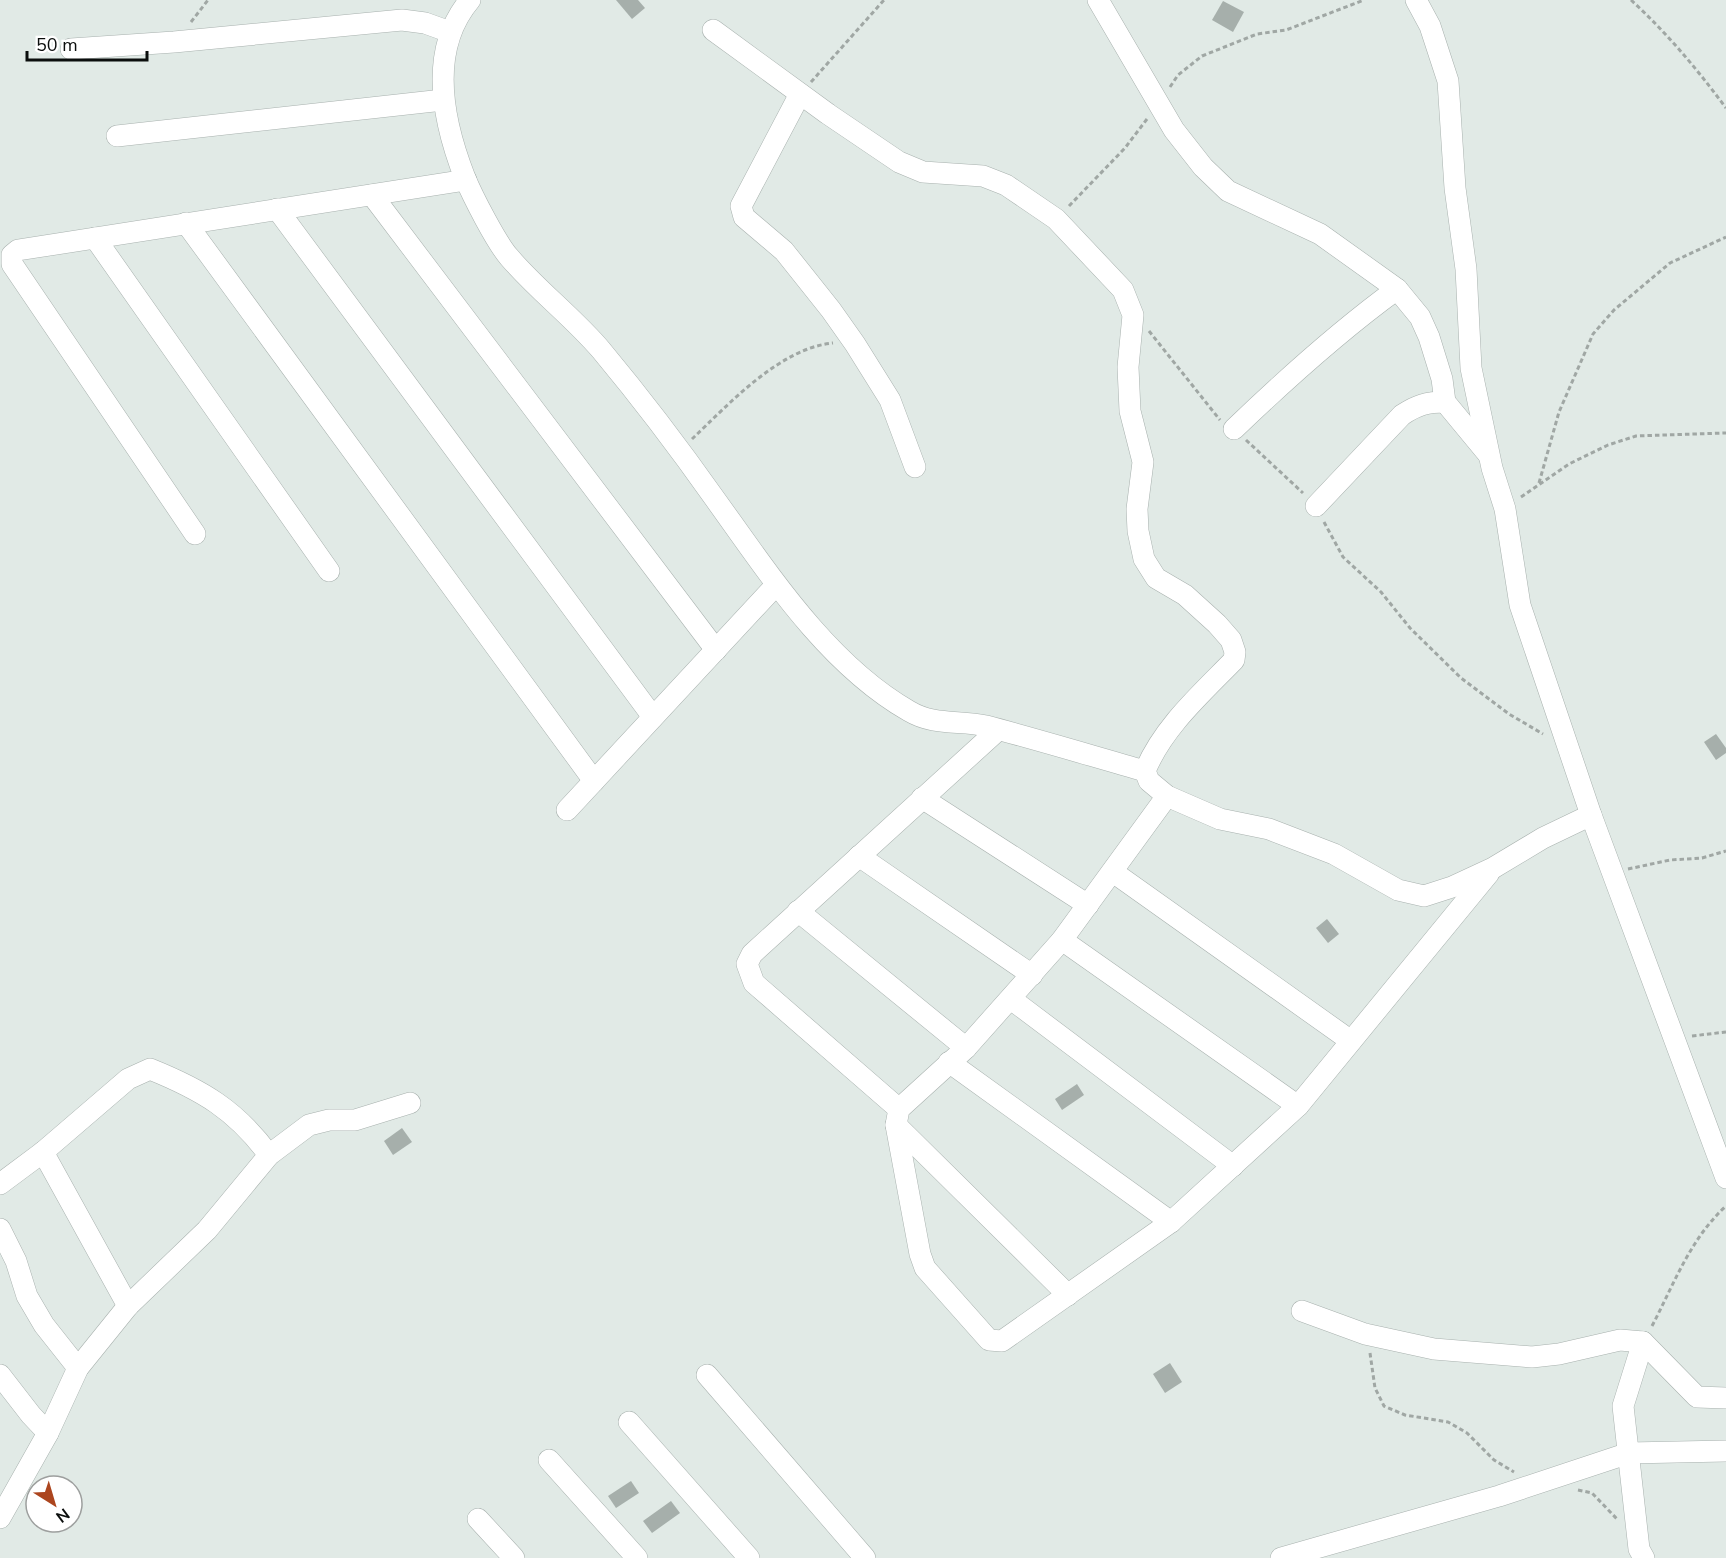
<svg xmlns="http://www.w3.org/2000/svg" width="1726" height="1558" font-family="'Nunito Sans',sans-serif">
  <rect width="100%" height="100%" fill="#e1eae6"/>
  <!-- building -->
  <g fill="#a6afab">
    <polygon points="616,0 638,0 645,8 632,19"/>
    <polygon points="1223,1 1244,12 1233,32 1212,20"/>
    <polygon points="1716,734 1726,748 1726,753 1716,760 1704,742"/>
    <polygon points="1327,919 1339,934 1328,943 1316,928"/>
    <polygon points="1077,1084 1084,1095 1062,1110 1055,1099"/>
    <polygon points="402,1128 412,1142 393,1155 384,1141"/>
    <polygon points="1170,1363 1182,1382 1165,1393 1153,1374"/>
    <polygon points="631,1481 639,1493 616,1508 608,1496"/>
    <polygon points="671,1501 680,1513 652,1533 643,1521"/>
  </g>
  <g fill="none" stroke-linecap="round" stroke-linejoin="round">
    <defs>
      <g id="minor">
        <path d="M470,0C427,51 443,122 465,178C473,197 496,242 509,257C537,290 573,317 601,350C641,398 679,448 715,499C769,574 827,664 909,711C934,726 960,720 986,726C1039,740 1092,756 1145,771"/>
        <polyline points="1098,0 1174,130 1203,167 1228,191 1320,234 1397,289 1420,317 1429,337 1442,379 1445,402 1488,454"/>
        <polyline points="1416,0 1430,26 1448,81 1455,188 1466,269 1471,368 1492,468 1505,509 1520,605 1591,815 1726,1178"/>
        <path d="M713,30L828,114L899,162L923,172L983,176L1006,185L1056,219L1123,290L1133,315L1128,367L1130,411L1143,462L1137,509L1138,531L1144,559L1156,578L1185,595L1217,624L1231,640L1235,652L1234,660C1202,693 1163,727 1145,771L1149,781L1167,796L1220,819L1269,829L1334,854L1398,890L1424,896L1452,887L1493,868L1543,838L1591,815"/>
        <polyline points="71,49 174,42 402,20 425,23 450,32"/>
        <polyline points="800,94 741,206 744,217 784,251 831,310 855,344 890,400 915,467"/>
        <polyline points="117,136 443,100"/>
        <polyline points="372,195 716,650"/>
        <polyline points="277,209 653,717"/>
        <polyline points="186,223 594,781"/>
        <polyline points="95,238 329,571"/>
        <path d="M1234,429C1286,379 1338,332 1397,289"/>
        <path d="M1316,506L1402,415C1417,405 1427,402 1445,402"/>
        <polyline points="195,534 12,264 12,255 18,250 466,180"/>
        <polyline points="1167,796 1062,940 966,1048 899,1109 896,1125 920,1254 925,1268 989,1340 1002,1341 1171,1222 1298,1106 1489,873"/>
        <polyline points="922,798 1088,905"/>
        <polyline points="567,810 776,585"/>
        <polyline points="859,856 1032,975"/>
        <polyline points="1113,872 1351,1041"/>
        <polyline points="798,911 966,1048"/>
        <polyline points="1062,940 1298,1106"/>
        <polyline points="1011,999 1233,1166"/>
        <polyline points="949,1062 1171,1222"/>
        <polyline points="899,1109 754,983 747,964 752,954 998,730"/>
        <polyline points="896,1125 1068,1295"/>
        <polyline points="43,1152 128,1306"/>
        <path d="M0,1184L43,1152L128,1079L150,1069C202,1090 236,1110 269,1155"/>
        <polyline points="0,1229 16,1261 27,1296 44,1325 78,1368"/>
        <polyline points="1302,1311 1365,1334 1434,1349 1532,1357 1559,1354 1620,1340 1643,1342 1697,1397 1726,1398"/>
        <polyline points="1643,1342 1623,1406 1639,1549 1644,1558"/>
        <polyline points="0,1375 31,1415 48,1433"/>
        <polyline points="707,1375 865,1558"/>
        <polyline points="629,1422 749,1558"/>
        <polyline points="549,1460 637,1558"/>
        <polyline points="0,1518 48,1433 78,1368 128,1306 207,1230 269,1155 309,1125 329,1120 355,1120 410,1103"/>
        <polyline points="478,1519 514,1558"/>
        <polyline points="1281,1558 1499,1496 1629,1453 1726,1451"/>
      </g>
    </defs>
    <!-- minor casing -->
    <use href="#minor" stroke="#a8b1ae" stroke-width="22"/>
    <!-- path -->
    <g stroke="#a0a7a4" stroke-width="3" stroke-dasharray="4.5 3" stroke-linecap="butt">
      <path d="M1631,0C1667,33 1697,69 1726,108"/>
      <polyline points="191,22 208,0"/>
      <polyline points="811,82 884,0"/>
      <polyline points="1170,87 1178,75 1202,56 1257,34 1286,30 1364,0"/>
      <polyline points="1069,206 1125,148 1147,119"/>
      <polyline points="1149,331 1220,420"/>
      <path d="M692,439C729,404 780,348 833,343"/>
      <polyline points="1246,440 1303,493"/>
      <polyline points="1539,483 1559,412 1593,334 1614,310 1670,263 1726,237"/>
      <polyline points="1521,497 1569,464 1608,445 1636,436 1726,433"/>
      <polyline points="1324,522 1343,557 1381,592 1410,628 1461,678 1509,714 1543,734"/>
      <polyline points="1628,869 1670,860 1702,858 1726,851"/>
      <polyline points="1692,1036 1726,1032"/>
      <path d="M1652,1326C1674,1284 1690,1239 1726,1206"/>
      <polyline points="1370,1353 1375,1388 1384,1406 1405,1415 1448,1422 1467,1433 1494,1460 1514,1472"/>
      <polyline points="1578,1490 1592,1493 1617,1519"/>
    </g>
    <!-- minor -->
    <use href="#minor" stroke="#fff" stroke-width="21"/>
  </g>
  <!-- north arrow -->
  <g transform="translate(54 1504) rotate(143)"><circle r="28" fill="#ffffff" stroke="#9d9f9e" stroke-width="1.5"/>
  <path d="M0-4.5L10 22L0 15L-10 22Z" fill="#ac451e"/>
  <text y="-9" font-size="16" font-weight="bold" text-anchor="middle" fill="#0b0e0d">N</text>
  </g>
  <!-- scale -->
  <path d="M27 51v9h120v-9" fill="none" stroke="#0b0e0d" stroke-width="3"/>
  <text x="36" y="51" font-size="18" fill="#0b0e0d" stroke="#ffffff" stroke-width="4.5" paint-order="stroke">50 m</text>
</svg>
